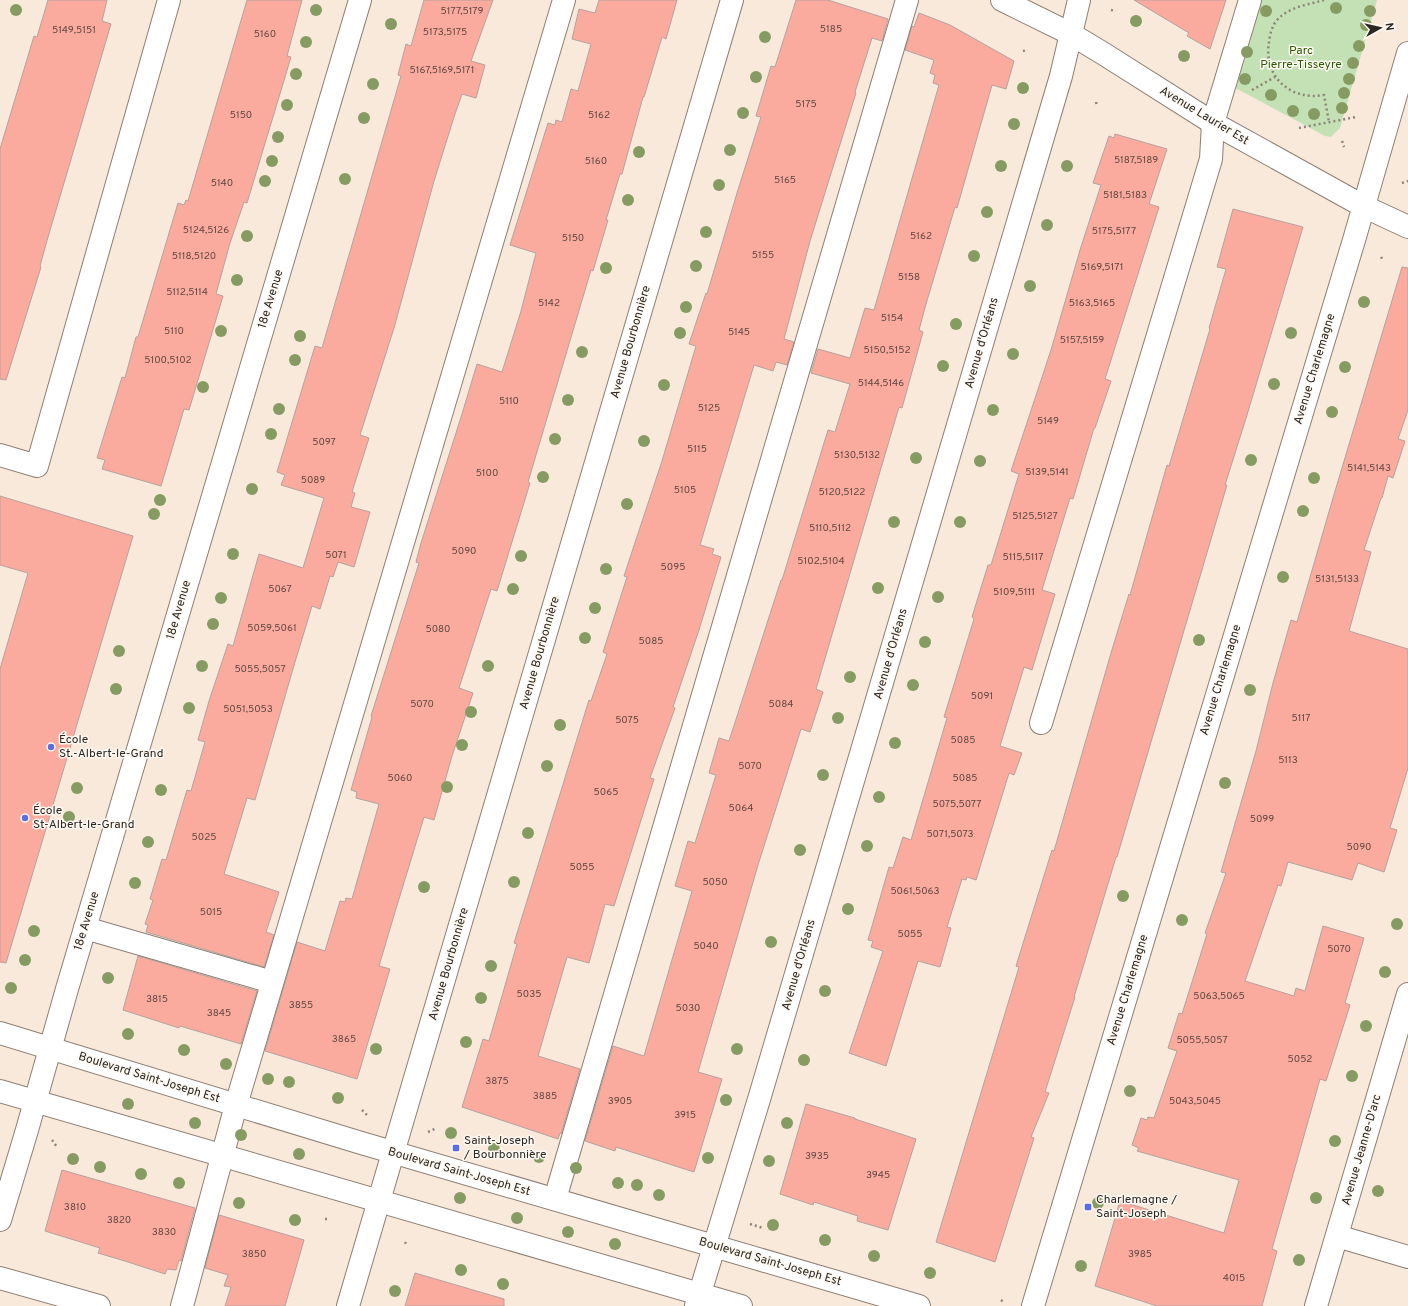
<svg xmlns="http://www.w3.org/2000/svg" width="1408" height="1306" font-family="Overpass,sans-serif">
  <rect width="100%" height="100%" fill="#f8e9da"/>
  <!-- green -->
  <polygon fill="#c3e1b5" points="1257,0 1377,0 1340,128 1331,137 1325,136 1230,85"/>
  <!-- building -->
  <g fill="#fbab9e" stroke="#b6a19e">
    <polygon points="48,0 107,0 102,21 111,24 48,237 40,266 41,267 6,380 0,379 0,149 34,36 37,37"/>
    <polygon points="247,0 302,0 287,56 291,57 279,97 247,203 244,202 230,243 216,294 223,296 189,410 184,409 161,486 102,469 105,460 97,458 122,377 125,378 136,337 138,337 178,203 184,205 186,200 188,201"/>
    <polygon points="424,0 493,0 471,61 485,65 476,98 462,94 454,117 434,181 394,328 360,435 369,438 352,492 355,493 351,507 370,512 354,567 338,562 333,577 330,576 320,609 312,606 295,662 255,800 247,798 224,874 279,892 266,932 274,935 264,967 146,932 148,925 145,924 153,900 150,899 162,859 166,860 187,790 191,791 205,742 198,740 209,701 228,644 233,646 259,554 303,568 324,498 281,485 285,475 277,472 315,346 322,348 401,76 398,75 406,44 411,46"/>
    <polygon points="599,0 677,0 666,39 662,37 644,97 643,97 622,174 620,174 606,220 608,220 593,271 591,270 528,482 530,483 497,591 491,589 459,688 473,693 452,756 434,820 424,817 395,912 379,966 390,969 357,1079 265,1051 297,942 325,951 340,901 345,902 346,898 352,899 379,804 356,798 357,792 351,790 372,717 371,716 419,563 416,562 421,543 462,414 477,364 502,372 521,311 536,253 510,245 548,123 555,125 556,120 562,122 571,89 578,91 591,44 572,39 579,9 595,13"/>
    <polygon points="796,0 828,0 888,19 882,41 872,38 855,92 856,93 810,241 784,339 794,342 787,365 776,362 773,371 754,365 700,545 714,549 712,554 721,557 699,630 673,707 675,708 650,778 654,779 614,906 605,904 589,963 567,957 538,1056 580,1069 561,1134 560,1133 558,1139 462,1107 483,1039 489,1041 517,944 514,943 589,700 591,701 607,654 603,652 627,577 624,576 662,461 696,346 689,344 706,293 707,294 737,193 761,117 756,116 771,66 775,67"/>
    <polygon points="1134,0 1226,0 1210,49 1187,36 1189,33"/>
    <polygon points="919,13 950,25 1014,61 1006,89 992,85 957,208 955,207 926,304 919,330 923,332 902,408 899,407 816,689 823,692 810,732 801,729 758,865 698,1072 722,1079 694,1172 616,1147 615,1151 585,1141 613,1046 644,1056 692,891 675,886 688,841 695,843 716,775 709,773 719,738 729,741 781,580 782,580 828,430 835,432 850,384 811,373 818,349 850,358 865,308 874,310 939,85 933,83 935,75 930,73 934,60 905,50 912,26 914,27"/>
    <polygon points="1115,134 1167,149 1149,204 1159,207 1105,379 1111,381 1095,428 1094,428 1073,499 1070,498 1042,590 1055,594 1032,670 1024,667 1000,746 1022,753 1014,775 1009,773 976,880 967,877 966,880 962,879 947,927 951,928 940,967 918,961 886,1066 849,1053 883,951 871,947 873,941 868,940 889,867 893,868 903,837 911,840 947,718 944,717 974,619 972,617 988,565 991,565 1019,474 1011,471 1051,350 1080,250 1101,185 1093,183 1109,136 1114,138"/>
    <polygon points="1233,209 1303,227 1247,415 1225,485 1227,485 1117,857 1116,857 1074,997 1075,997 1045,1092 1049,1093 1031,1137 1034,1138 995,1262 936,1242 1019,967 1016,966 1052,850 1054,851 1111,653 1129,594 1130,595 1167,465 1169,466 1210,329 1209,328 1226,269 1217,267"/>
    <polygon points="1402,267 1408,268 1408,410 1398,439 1405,441 1393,478 1388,476 1382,498 1381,498 1364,550 1371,552 1349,631 1408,649 1408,768 1390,828 1397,830 1384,872 1358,863 1352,880 1288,862 1281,886 1278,885 1245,981 1294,996 1296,988 1305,991 1323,926 1364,938 1345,1003 1350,1005 1326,1081 1320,1079 1272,1249 1277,1251 1262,1306 1157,1306 1095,1286 1120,1201 1224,1233 1239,1180 1137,1151 1139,1148 1132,1145 1141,1118 1147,1120 1148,1117 1154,1118 1177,1051 1168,1048 1179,1013 1182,1014 1207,934 1205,933 1226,873 1221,872 1256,751 1273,683 1291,620 1297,622 1333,498"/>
    <polygon points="0,496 133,536 6,963 0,962 0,669 28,573 0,565"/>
    <polygon points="138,956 257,991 241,1044 180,1026 179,1028 123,1010"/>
    <polygon points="806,1104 855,1118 855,1119 916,1139 888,1230 857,1221 858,1216 814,1202 813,1205 780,1194"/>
    <polygon points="62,1170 195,1208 181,1261 179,1260 176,1270 167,1269 165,1274 128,1262 98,1253 100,1248 45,1231"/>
    <polygon points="219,1215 304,1240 285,1306 225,1306 231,1287 224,1286 228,1275 205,1268"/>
    <polygon points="415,1273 504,1299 504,1306 405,1306"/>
  </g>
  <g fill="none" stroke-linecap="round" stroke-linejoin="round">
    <defs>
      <g id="minor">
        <polyline points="1002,0 1071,34 1104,54 1213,123 1363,206 1408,227"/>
        <polyline points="0,455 37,466 169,0"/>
        <polyline points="1041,723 1211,159 1213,123 1250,0"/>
        <polyline points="85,928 272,982"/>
        <polyline points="555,1199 907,0"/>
        <polyline points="0,1220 27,1130 67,989 360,0"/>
        <polyline points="1337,1236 1408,1257"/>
        <polyline points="0,1278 99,1306"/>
        <polyline points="182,1306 236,1105 564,0"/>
        <polyline points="348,1306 732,0"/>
        <polyline points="696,1306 760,1096 1061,76 1079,0"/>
        <polyline points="1033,1306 1354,240 1408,53"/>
        <polyline points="1316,1306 1408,994"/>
      </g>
      <g id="major">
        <polyline points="0,1033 358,1142 919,1306"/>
        <polyline points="0,1091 741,1306"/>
      </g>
    </defs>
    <!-- minor casing -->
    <use href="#minor" stroke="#8d7f73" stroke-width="24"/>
    <!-- major casing -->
    <use href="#major" stroke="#8d7f73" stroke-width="24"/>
    <!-- path -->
    <g stroke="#8e847a" stroke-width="2.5" stroke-dasharray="2 3" stroke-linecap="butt">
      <path d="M1324,0C1308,5 1290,6 1277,20C1272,26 1270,34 1269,42C1263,77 1291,101 1324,95L1329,122"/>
      <polyline points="1111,10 1116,11"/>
      <polyline points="1023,51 1028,50"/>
      <polyline points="1252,90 1275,77"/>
      <polyline points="1096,102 1097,106"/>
      <polyline points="1299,128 1356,117"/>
      <polyline points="1342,141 1344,147"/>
      <polyline points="1402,183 1408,181"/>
      <polyline points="1381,257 1383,260"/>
      <polyline points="362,1110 367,1115"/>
      <polyline points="428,1132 437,1128"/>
      <polyline points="52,1140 57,1147"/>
      <polyline points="325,1219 329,1219"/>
      <polyline points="750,1224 763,1228"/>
      <polyline points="405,1242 407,1246"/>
      <polyline points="1001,1300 1005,1303"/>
    </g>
    <!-- minor -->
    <use href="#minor" stroke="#fff" stroke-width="22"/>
    <!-- major -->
    <use href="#major" stroke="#fff" stroke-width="22"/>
  </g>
  <!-- trees -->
  <g fill="#869b62">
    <circle cx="1336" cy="8" r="6"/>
    <circle cx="16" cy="10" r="6"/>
    <circle cx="316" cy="10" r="6"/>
    <circle cx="1266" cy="11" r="6"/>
    <circle cx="1370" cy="11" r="6"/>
    <circle cx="1136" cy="21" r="6"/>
    <circle cx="391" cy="24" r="6"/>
    <circle cx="1366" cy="25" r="6"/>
    <circle cx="765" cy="37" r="6"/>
    <circle cx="306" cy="42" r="6"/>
    <circle cx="1359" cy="46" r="6"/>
    <circle cx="1247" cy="52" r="6"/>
    <circle cx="1184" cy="56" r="6"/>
    <circle cx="1353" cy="63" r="6"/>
    <circle cx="296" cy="74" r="6"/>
    <circle cx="756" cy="77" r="6"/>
    <circle cx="1245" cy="79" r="6"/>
    <circle cx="1349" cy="79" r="6"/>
    <circle cx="373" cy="84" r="6"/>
    <circle cx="1023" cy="88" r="6"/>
    <circle cx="1344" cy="93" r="6"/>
    <circle cx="1271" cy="95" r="6"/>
    <circle cx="287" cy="105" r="6"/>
    <circle cx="1342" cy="108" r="6"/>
    <circle cx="1293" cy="111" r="6"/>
    <circle cx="743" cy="113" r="6"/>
    <circle cx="1314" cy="114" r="6"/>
    <circle cx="364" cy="118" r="6"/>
    <circle cx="1014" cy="124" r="6"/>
    <circle cx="278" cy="137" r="6"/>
    <circle cx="730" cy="150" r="6"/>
    <circle cx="639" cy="152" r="6"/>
    <circle cx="272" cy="161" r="6"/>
    <circle cx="1001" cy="166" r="6"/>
    <circle cx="1067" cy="166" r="6"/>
    <circle cx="345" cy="179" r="6"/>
    <circle cx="265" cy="181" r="6"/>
    <circle cx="719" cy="185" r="6"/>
    <circle cx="628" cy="200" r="6"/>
    <circle cx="987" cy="212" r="6"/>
    <circle cx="1047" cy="225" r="6"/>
    <circle cx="706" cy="232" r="6"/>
    <circle cx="247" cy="236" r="6"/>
    <circle cx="974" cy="256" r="6"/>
    <circle cx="696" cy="266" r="6"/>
    <circle cx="606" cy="268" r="6"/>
    <circle cx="237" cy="280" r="6"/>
    <circle cx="1030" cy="286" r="6"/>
    <circle cx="1364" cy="302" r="6"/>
    <circle cx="686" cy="307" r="6"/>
    <circle cx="956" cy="324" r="6"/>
    <circle cx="221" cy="331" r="6"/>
    <circle cx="680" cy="333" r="6"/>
    <circle cx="1291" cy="333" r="6"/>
    <circle cx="300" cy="336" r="6"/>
    <circle cx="582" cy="352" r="6"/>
    <circle cx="1013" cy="354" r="6"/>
    <circle cx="295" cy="360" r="6"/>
    <circle cx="943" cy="366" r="6"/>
    <circle cx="1345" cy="367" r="6"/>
    <circle cx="1274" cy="384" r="6"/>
    <circle cx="664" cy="385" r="6"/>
    <circle cx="203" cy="387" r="6"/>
    <circle cx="568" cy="400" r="6"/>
    <circle cx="279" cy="409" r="6"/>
    <circle cx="993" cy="410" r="6"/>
    <circle cx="1332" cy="412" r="6"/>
    <circle cx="271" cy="434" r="6"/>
    <circle cx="555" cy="439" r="6"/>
    <circle cx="644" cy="441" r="6"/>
    <circle cx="916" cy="458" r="6"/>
    <circle cx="1251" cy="460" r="6"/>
    <circle cx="980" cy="461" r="6"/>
    <circle cx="543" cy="477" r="6"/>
    <circle cx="1314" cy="478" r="6"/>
    <circle cx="252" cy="489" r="6"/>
    <circle cx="160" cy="500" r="6"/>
    <circle cx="627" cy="504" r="6"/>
    <circle cx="1303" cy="511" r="6"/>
    <circle cx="154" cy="514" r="6"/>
    <circle cx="894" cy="522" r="6"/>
    <circle cx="960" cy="522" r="6"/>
    <circle cx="233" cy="554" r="6"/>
    <circle cx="521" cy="556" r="6"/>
    <circle cx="606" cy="569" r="6"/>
    <circle cx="1283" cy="577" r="6"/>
    <circle cx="878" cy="588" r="6"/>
    <circle cx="513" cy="589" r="6"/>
    <circle cx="938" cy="597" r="6"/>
    <circle cx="221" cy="598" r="6"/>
    <circle cx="595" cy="608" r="6"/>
    <circle cx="213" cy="624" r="6"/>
    <circle cx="585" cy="638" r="6"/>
    <circle cx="1199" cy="640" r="6"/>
    <circle cx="925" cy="642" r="6"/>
    <circle cx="119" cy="651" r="6"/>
    <circle cx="202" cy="666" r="6"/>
    <circle cx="488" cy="666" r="6"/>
    <circle cx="850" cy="677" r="6"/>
    <circle cx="913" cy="685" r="6"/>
    <circle cx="116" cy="689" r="6"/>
    <circle cx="1250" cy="690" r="6"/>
    <circle cx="189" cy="708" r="6"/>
    <circle cx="471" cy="712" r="6"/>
    <circle cx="838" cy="718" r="6"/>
    <circle cx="560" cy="725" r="6"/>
    <circle cx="895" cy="743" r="6"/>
    <circle cx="462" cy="745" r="6"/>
    <circle cx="547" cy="766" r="6"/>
    <circle cx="823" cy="775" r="6"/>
    <circle cx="1225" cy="783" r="6"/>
    <circle cx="447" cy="787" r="6"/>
    <circle cx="77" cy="788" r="6"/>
    <circle cx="161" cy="790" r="6"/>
    <circle cx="879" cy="797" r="6"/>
    <circle cx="69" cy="817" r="6"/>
    <circle cx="528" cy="833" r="6"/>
    <circle cx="148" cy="842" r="6"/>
    <circle cx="867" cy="846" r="6"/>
    <circle cx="800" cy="850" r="6"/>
    <circle cx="514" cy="882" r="6"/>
    <circle cx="135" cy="883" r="6"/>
    <circle cx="424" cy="887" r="6"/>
    <circle cx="1123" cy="896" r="6"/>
    <circle cx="848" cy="909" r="6"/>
    <circle cx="1182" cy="920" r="6"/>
    <circle cx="1397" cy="924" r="6"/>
    <circle cx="34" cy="931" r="6"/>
    <circle cx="771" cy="942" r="6"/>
    <circle cx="25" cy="960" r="6"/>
    <circle cx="491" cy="966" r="6"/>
    <circle cx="1385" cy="972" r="6"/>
    <circle cx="108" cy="978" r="6"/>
    <circle cx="11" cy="988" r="6"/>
    <circle cx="825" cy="991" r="6"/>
    <circle cx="481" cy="998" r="6"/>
    <circle cx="1366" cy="1026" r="6"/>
    <circle cx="128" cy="1034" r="6"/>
    <circle cx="466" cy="1042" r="6"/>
    <circle cx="376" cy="1049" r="6"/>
    <circle cx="737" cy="1049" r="6"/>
    <circle cx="184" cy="1050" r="6"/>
    <circle cx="804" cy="1060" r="6"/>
    <circle cx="226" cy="1064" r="6"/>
    <circle cx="1352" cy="1076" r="6"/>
    <circle cx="268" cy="1079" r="6"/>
    <circle cx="289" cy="1082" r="6"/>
    <circle cx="1130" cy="1091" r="6"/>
    <circle cx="338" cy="1098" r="6"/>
    <circle cx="726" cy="1100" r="6"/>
    <circle cx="128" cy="1104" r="6"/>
    <circle cx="195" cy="1123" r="6"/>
    <circle cx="787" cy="1123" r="6"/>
    <circle cx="451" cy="1133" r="6"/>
    <circle cx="241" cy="1135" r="6"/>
    <circle cx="1335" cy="1141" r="6"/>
    <circle cx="494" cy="1149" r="6"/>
    <circle cx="299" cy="1154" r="6"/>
    <circle cx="539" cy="1157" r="6"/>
    <circle cx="708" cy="1158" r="6"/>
    <circle cx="73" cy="1159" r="6"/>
    <circle cx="769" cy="1161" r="6"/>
    <circle cx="100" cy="1167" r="6"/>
    <circle cx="576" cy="1168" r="6"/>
    <circle cx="141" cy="1174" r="6"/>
    <circle cx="179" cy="1183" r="6"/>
    <circle cx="618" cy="1183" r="6"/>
    <circle cx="637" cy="1185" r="6"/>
    <circle cx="1378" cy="1191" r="6"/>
    <circle cx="659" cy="1195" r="6"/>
    <circle cx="460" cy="1198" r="6"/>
    <circle cx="1316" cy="1198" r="6"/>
    <circle cx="239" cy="1203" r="6"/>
    <circle cx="1098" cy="1203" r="6"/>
    <circle cx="517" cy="1218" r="6"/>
    <circle cx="295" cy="1220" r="6"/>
    <circle cx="773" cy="1225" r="6"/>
    <circle cx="568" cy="1232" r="6"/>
    <circle cx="825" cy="1240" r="6"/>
    <circle cx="615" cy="1244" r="6"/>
    <circle cx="874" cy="1256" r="6"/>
    <circle cx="1299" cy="1260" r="6"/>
    <circle cx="1081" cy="1266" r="6"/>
    <circle cx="461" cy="1270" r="6"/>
    <circle cx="930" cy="1273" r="6"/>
    <circle cx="503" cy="1284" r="6"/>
    <circle cx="395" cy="1291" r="6"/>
  </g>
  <!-- markers -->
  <g fill="#5a6de4" stroke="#fef8f2" stroke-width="1.5">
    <circle cx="51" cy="747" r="4"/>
    <circle cx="25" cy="818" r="4"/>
    <rect x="452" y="1144" width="8" height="8" rx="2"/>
    <rect x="1084" y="1203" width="8" height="8" rx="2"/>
  </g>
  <g text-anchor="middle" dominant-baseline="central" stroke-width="3" stroke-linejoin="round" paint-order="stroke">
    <!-- number labels -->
    <g font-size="10" fill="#5f4740">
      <text x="462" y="11">5177,5179</text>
      <text x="831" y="29">5185</text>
      <text x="74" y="30">5149,5151</text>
      <text x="445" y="32">5173,5175</text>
      <text x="265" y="34">5160</text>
      <text x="442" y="70">5167,5169,5171</text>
      <text x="806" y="104">5175</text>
      <text x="241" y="115">5150</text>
      <text x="599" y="115">5162</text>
      <text x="1136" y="160">5187,5189</text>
      <text x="596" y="161">5160</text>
      <text x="785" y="180">5165</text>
      <text x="222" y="183">5140</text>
      <text x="1125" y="195">5181,5183</text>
      <text x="206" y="230">5124,5126</text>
      <text x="1114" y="231">5175,5177</text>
      <text x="921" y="236">5162</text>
      <text x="573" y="238">5150</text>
      <text x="763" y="255">5155</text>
      <text x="194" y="256">5118,5120</text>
      <text x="1102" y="267">5169,5171</text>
      <text x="909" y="277">5158</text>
      <text x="187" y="292">5112,5114</text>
      <text x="549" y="303">5142</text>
      <text x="1092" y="303">5163,5165</text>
      <text x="892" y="318">5154</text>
      <text x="174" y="331">5110</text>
      <text x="739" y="332">5145</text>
      <text x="1082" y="340">5157,5159</text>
      <text x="887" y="350">5150,5152</text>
      <text x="168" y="360">5100,5102</text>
      <text x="881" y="383">5144,5146</text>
      <text x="509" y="401">5110</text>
      <text x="709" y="408">5125</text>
      <text x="1048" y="421">5149</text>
      <text x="324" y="442">5097</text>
      <text x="697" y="449">5115</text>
      <text x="857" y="455">5130,5132</text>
      <text x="1369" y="468">5141,5143</text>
      <text x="1047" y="472">5139,5141</text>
      <text x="487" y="473">5100</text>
      <text x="313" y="480">5089</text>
      <text x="685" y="490">5105</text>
      <text x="842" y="492">5120,5122</text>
      <text x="1035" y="516">5125,5127</text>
      <text x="830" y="528">5110,5112</text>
      <text x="464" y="551">5090</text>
      <text x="336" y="555">5071</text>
      <text x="1023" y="557">5115,5117</text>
      <text x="821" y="561">5102,5104</text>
      <text x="673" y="567">5095</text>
      <text x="1337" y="579">5131,5133</text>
      <text x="280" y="589">5067</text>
      <text x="1014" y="592">5109,5111</text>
      <text x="272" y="628">5059,5061</text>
      <text x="438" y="629">5080</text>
      <text x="651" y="641">5085</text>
      <text x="260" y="669">5055,5057</text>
      <text x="982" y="696">5091</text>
      <text x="422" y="704">5070</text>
      <text x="781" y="704">5084</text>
      <text x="248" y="709">5051,5053</text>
      <text x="1301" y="718">5117</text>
      <text x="627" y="720">5075</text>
      <text x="963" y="740">5085</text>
      <text x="1288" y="760">5113</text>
      <text x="750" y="766">5070</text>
      <text x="400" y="778">5060</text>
      <text x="965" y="778">5085</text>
      <text x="606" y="792">5065</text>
      <text x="957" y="804">5075,5077</text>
      <text x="741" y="808">5064</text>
      <text x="1262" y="819">5099</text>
      <text x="950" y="834">5071,5073</text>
      <text x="204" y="837">5025</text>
      <text x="1359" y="847">5090</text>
      <text x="582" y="867">5055</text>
      <text x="715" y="882">5050</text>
      <text x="915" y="891">5061,5063</text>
      <text x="211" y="912">5015</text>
      <text x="910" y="934">5055</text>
      <text x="706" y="946">5040</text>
      <text x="1339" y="949">5070</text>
      <text x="529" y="994">5035</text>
      <text x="1219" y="996">5063,5065</text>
      <text x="157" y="999">3815</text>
      <text x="301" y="1005">3855</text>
      <text x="688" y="1008">5030</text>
      <text x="219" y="1013">3845</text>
      <text x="344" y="1039">3865</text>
      <text x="1202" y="1040">5055,5057</text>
      <text x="1300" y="1059">5052</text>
      <text x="497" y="1081">3875</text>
      <text x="545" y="1096">3885</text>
      <text x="620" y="1101">3905</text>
      <text x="1195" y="1101">5043,5045</text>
      <text x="685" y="1115">3915</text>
      <text x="817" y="1156">3935</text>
      <text x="878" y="1175">3945</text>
      <text x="75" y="1207">3810</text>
      <text x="119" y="1220">3820</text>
      <text x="164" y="1232">3830</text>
      <text x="254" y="1254">3850</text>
      <text x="1140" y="1254">3985</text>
      <text x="1234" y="1278">4015</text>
    </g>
    <!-- park labels -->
    <g font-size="12" fill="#295b00" stroke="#fef8f2">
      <text x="1301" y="51">Parc<tspan x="1301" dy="14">Pierre-Tisseyre</tspan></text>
    </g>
    <!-- street labels -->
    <g font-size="12" fill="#2b2620" stroke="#fef8f2">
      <text transform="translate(1204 116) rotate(31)">Avenue Laurier Est</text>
      <text transform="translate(271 299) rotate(-73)">18e Avenue</text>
      <text transform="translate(631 342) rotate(-74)">Avenue Bourbonnière</text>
      <text transform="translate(982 343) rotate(-74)">Avenue d'Orléans</text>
      <text transform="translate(1315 369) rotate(-73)">Avenue Charlemagne</text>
      <text transform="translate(179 610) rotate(-74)">18e Avenue</text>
      <text transform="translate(540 653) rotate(-74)">Avenue Bourbonnière</text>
      <text transform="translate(891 654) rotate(-74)">Avenue d'Orléans</text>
      <text transform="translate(1221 680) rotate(-73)">Avenue Charlemagne</text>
      <text transform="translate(87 921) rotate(-73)">18e Avenue</text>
      <text transform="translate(449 964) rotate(-74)">Avenue Bourbonnière</text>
      <text transform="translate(799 965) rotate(-74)">Avenue d'Orléans</text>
      <text transform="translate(1128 990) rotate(-73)">Avenue Charlemagne</text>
      <text transform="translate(149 1078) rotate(17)">Boulevard Saint-Joseph Est</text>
      <text transform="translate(1362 1150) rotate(-74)">Avenue Jeanne-D'arc</text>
      <text transform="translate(459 1172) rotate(16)">Boulevard Saint-Joseph Est</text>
      <text transform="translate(770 1262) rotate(16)">Boulevard Saint-Joseph Est</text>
    </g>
    <!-- poi labels -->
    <g font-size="12" fill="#2b2620" stroke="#fef8f2" text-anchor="start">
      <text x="59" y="740">École<tspan x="59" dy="14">St.-Albert-le-Grand</tspan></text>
      <text x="33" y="811">École<tspan x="33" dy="14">St-Albert-le-Grand</tspan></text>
      <text x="464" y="1141">Saint-Joseph<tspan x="464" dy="14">/ Bourbonnière</tspan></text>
      <text x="1096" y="1200">Charlemagne /<tspan x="1096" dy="14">Saint-Joseph</tspan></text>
    </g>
  </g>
  <!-- north arrow -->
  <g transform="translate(1380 28) rotate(82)" stroke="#fef8f2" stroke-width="3" paint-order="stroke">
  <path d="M0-3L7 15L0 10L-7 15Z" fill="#2b2620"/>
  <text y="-6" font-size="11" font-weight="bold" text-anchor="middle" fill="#2b2620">N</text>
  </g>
</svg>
